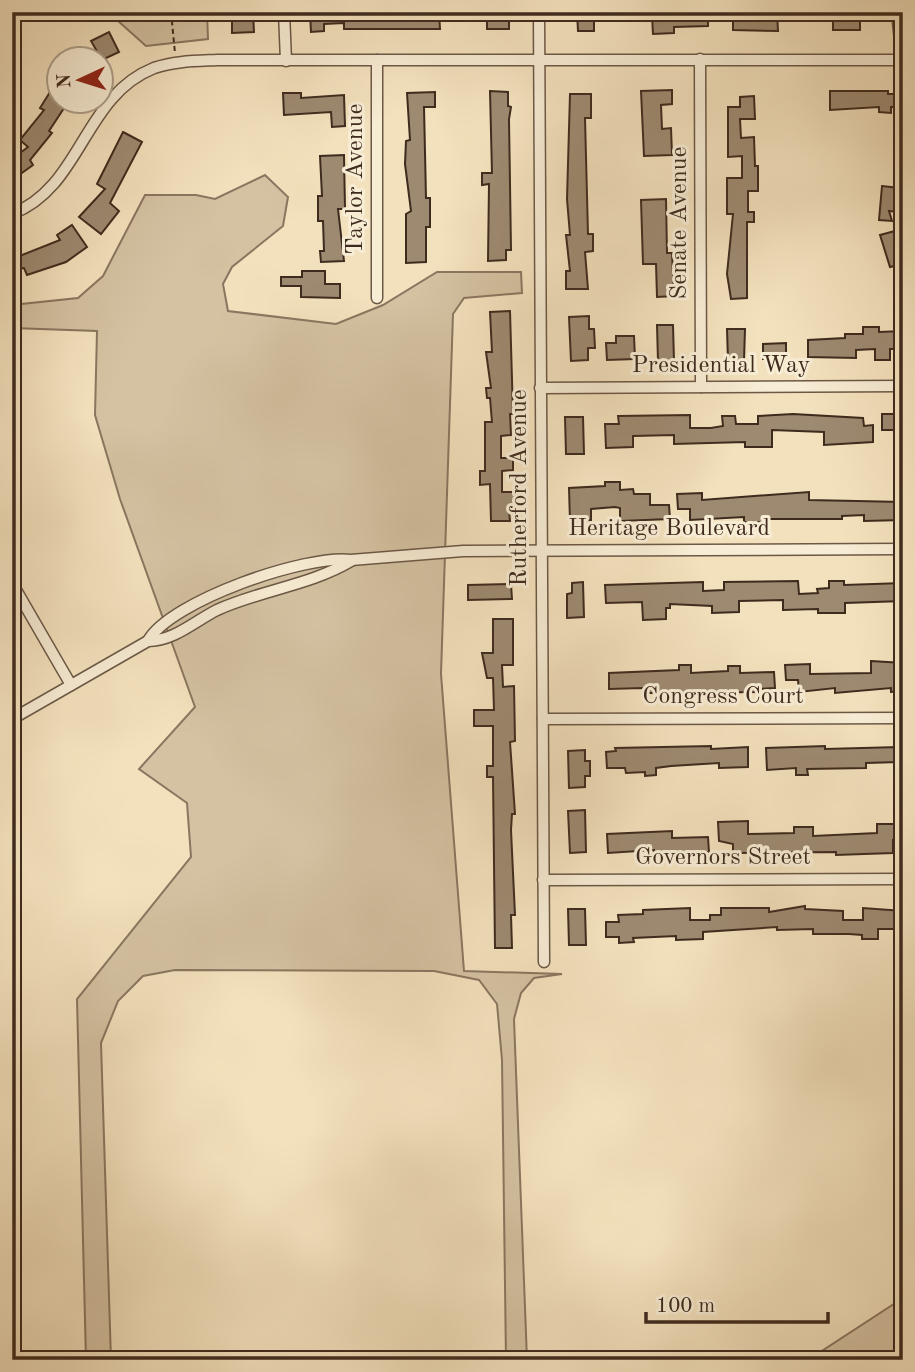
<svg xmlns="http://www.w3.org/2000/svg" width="915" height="1372" font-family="'Old Standard TT',serif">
  <rect width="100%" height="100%" fill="#f3e1bd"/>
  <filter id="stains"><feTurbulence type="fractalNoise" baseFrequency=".00286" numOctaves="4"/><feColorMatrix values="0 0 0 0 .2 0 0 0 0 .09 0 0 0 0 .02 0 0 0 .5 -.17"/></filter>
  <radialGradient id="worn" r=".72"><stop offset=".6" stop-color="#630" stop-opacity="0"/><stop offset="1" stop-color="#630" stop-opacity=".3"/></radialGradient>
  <!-- green -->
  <g fill="#d4c2a2" stroke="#8a7660" stroke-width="2">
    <polygon points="108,12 207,12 208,39 146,46"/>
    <polygon points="265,175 288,197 283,226 232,267 223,284 228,311 336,324 383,305 437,272 521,272 522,293 464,298 453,314 441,674 464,971 562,974 534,978 521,993 514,1019 527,1360 506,1360 502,1060 497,1004 479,980 434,971 175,970 143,976 118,1001 101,1043 111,1360 86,1360 77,999 191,857 187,803 139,769 195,707 120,499 95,415 97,331 12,328 12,305 78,298 103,276 145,195 196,195 215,199"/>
    <polygon points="903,1298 903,1360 808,1360"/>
  </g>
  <!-- building -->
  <g fill="#9d8a71" stroke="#3f2b1e" stroke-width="2">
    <polygon points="232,12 253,12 254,32 232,33"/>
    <polygon points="310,12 372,15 439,12 440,29 344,29 344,23 324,24 324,31 311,32"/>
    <rect x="487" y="12" width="22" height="17"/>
    <polygon points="577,12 594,12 594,31 578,31"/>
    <polygon points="658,12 708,12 708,26 674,27 674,33 653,34 652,15"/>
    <polygon points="733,12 777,12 778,31 733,30"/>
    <rect x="833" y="12" width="27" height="18"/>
    <polygon points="109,32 119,52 102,60 91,41"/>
    <polygon points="60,76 60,102 68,102 49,131 52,133 30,160 33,165 12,180 12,159 28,147 20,140 44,110 40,108"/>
    <polygon points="672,90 672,104 661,105 662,129 671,128 672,155 644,156 641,91"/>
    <polygon points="490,91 508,92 508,106 511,107 509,119 511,250 506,250 506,260 488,261 489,184 482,185 482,173 492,173"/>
    <polygon points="830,91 888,91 888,94 894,94 894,107 891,107 891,113 879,112 879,107 830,110"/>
    <polygon points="435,92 435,107 424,107 426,198 430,198 430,227 426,227 426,262 406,263 406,214 411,211 405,164 406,141 410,140 407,93"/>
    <polygon points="283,93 301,93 301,98 344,95 345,126 332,127 331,112 284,115"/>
    <polygon points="570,94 591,94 591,118 585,118 588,234 593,234 593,251 585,252 588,289 566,289 566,271 570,271 566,235 570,235 567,199"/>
    <polygon points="754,96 755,119 740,119 741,138 754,137 755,166 758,166 758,191 748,191 748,212 754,212 754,222 747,222 747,298 731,299 727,274 733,214 727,214 727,178 742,178 742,156 728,157 728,107 740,107 740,97"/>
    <polygon points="123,132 142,142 110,203 119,211 101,234 79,217 105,189 97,184"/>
    <polygon points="344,155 345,209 338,209 344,261 321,262 320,251 324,251 323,221 318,221 318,196 322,196 320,156"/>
    <polygon points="882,186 899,188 897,212 889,211 892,221 879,220"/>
    <polygon points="666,199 667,253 672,253 674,296 657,297 656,264 643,264 641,200"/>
    <polygon points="72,225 87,247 66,262 27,275 24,268 12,269 12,259 60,240 57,235"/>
    <polygon points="895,231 903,252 903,264 890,267 880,235"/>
    <polygon points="302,271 325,271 325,284 340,284 340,298 301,297 301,286 281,286 281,277 302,277"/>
    <polygon points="510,311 513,414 510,414 511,435 501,436 501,458 513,458 513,470 502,471 502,492 514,492 514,510 509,510 510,521 491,521 490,484 480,485 480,471 485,471 485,422 492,422 490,398 487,398 486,388 491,388 486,352 492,352 490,312"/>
    <polygon points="589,316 589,329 594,329 595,348 588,348 588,360 571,361 569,317"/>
    <polygon points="657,325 673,325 674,361 658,361"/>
    <polygon points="863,327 879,327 879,332 903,331 903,349 890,349 890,360 875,360 875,349 856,350 856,358 808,357 808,340 845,338 845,334 863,334"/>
    <polygon points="727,329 745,329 744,361 728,361"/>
    <polygon points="616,336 634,336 635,359 607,360 606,343 616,343"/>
    <polygon points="786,343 786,358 763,359 763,344"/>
    <polygon points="793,414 863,418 864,426 873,425 873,442 824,445 824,432 772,430 772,447 745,447 745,442 674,444 674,435 633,436 633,447 606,448 605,424 619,424 618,416 690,415 690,428 711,428 723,426 722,416 735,416 736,424 758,424 758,416"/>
    <rect x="882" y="414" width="21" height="16"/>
    <polygon points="565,417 583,417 584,454 566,454"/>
    <polygon points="605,482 620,482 620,490 633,489 634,494 650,494 650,505 669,505 670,519 620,521 620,508 615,507 591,509 591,520 570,521 569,488 605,486"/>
    <polygon points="809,492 809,500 903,502 903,520 864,521 864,515 842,516 842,519 762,519 762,522 744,522 744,517 690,520 690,509 678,509 677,494 702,493 702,500"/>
    <polygon points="798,581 799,594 818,593 817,589 829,588 829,581 844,581 844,585 903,583 903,601 845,603 845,613 818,613 818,609 783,610 783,600 739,601 739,612 712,613 712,606 670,604 670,608 666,608 666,619 643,620 642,602 606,603 605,585 703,582 703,591 724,590 724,582"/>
    <polygon points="583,582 584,617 567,618 567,594 572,593 572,583"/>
    <polygon points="511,584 512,599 468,600 468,585"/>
    <polygon points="493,619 513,619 513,665 502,665 503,687 514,686 515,741 510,742 515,814 512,814 511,830 515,915 511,915 512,948 495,948 493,777 487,777 487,766 493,766 493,726 474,726 474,710 494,710 493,678 487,678 482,653 493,653"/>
    <polygon points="871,661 903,663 902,691 891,692 891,688 835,693 835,688 799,692 798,680 786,680 785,665 810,664 810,674 871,673"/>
    <polygon points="679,665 691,665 691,673 728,671 728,666 740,666 740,673 774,672 775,688 760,689 760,692 680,693 643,693 643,688 609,689 609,673 679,670"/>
    <polygon points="711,746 711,749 748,747 748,767 719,768 719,763 671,766 656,768 656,775 645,776 645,772 626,773 625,768 607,768 606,752 616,751 615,748"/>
    <polygon points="825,746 825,749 899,747 899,762 866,763 866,768 807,769 808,775 796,775 796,768 767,770 766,748"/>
    <polygon points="585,750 585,761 590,761 590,776 585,776 585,787 569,788 568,751"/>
    <polygon points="585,810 586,852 570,853 568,811"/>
    <polygon points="748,821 748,834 794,833 794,827 813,827 813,836 877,833 877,824 903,824 903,840 893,840 893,853 836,855 836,852 733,853 733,844 719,841 718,822"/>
    <polygon points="672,831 672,838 708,837 709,852 654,855 654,850 608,853 607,834"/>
    <polygon points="805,906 805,909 843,911 843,920 863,920 863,908 903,911 903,929 878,929 878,939 862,939 862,935 849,934 813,934 813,929 777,930 777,927 703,932 703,939 676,940 676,936 633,938 634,942 619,943 619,937 606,937 606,922 619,922 618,915 643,914 643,910 690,908 690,920 710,920 710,915 721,915 721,908 769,908 769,912"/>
    <polygon points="568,909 585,909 586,945 569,945"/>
  </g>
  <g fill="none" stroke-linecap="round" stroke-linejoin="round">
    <defs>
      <g id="street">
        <polyline points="284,12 286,61"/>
        <polyline points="539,12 544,962"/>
        <polyline points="897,12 902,60"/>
        <polyline points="700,59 701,387"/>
        <polyline points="377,60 377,298"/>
        <path d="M12,214C82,187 83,96 154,68C174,61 196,61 217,60H903"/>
        <polyline points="540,388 903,386"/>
        <polyline points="12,583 71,685"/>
        <path d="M148,641C170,601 307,554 351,560L463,551L903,549"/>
        <path d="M12,719L148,641C174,641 195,621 217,610C261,590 311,585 351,561"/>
        <polyline points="543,719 903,718"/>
        <polyline points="543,880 903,879"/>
      </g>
    </defs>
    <!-- street casing -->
    <use href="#street" stroke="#6c5846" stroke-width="13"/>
    <!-- path -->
    <polyline stroke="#3f2b1e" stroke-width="2" stroke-dasharray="5 3.5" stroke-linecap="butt" points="171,12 175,53"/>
    <!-- street -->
    <use href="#street" stroke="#f7ecd4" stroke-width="10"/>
  </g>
  <g text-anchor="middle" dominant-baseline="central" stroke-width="6" stroke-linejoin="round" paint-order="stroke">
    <!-- street labels -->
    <g font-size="24" fill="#3f2b1e" stroke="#f7ecd4">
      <text transform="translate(356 179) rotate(-90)">Taylor Avenue</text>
      <text transform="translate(680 223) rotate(-90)">Senate Avenue</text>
      <text x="721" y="366">Presidential Way</text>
      <text transform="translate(520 488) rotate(-90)">Rutherford Avenue</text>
      <text x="669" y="529">Heritage Boulevard</text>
      <text x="723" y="697">Congress Court</text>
      <text x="723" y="858">Governors Street</text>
    </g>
  </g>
  <!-- margin -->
  <rect width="915" height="1372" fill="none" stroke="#f3e1bd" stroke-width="42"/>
  <rect x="14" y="14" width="887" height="1344" fill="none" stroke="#3f2b1e" stroke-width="3.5"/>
  <rect x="21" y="21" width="873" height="1330" fill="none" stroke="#3f2b1e" stroke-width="2"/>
  <!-- north arrow -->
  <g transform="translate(80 80) rotate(266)"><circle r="33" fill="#f7ecd4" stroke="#ad9f8b" stroke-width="2"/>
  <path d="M0-5L12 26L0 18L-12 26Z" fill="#8f2418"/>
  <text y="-10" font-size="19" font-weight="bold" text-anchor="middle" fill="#3f2b1e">N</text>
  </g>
  <!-- scale -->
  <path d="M646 1312v10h182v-10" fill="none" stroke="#3f2b1e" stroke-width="3.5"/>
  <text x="656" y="1312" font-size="21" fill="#3f2b1e" stroke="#f7ecd4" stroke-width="5" paint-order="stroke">100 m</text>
  <rect width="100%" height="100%" filter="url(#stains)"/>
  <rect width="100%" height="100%" fill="url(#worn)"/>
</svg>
